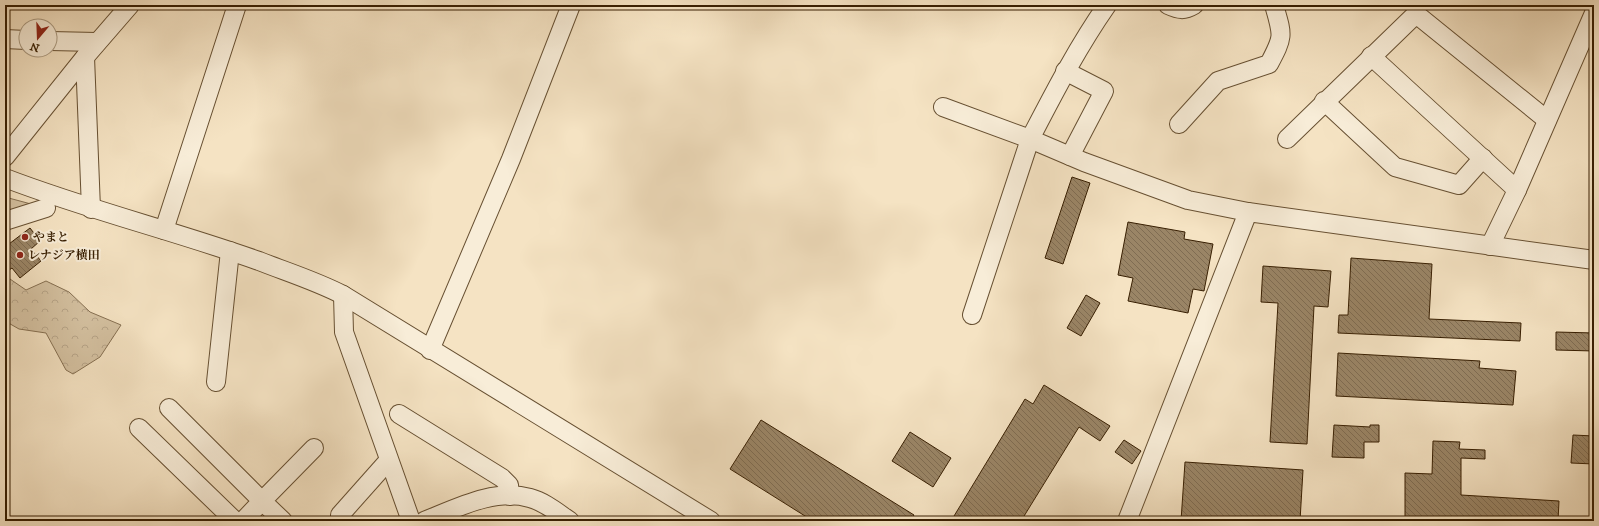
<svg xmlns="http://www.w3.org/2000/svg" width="1599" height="526" font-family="'IM FELL DW Pica','Noto Serif JP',serif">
  <defs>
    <pattern id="forest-crowns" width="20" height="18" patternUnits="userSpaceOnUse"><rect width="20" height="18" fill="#d5c2a2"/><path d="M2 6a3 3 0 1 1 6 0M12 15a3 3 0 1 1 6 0" fill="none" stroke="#b8a68a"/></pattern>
    <pattern id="building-back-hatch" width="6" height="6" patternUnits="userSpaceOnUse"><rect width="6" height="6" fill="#9a8566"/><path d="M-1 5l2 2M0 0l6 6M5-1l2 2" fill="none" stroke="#7f6c52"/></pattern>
  </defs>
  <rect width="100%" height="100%" fill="#f5e3c3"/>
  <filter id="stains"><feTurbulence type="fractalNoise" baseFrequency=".005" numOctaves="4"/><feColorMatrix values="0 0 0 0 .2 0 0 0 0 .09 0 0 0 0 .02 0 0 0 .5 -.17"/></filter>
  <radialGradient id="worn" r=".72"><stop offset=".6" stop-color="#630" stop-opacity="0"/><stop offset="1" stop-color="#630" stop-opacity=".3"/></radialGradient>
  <!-- green -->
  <polygon fill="#d5c2a2" stroke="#867052" points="5,197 31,204 5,218"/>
  <!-- forest -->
  <polygon fill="url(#forest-crowns)" stroke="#867052" points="10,279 26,290 46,281 69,292 90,312 121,325 100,357 73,374 66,370 46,333 19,329 5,321 5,286"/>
  <!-- building -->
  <g fill="url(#building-back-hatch)" stroke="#381f02">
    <polygon points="1072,177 1090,183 1063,264 1045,258"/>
    <polygon points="1128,222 1185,232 1184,239 1213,244 1204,291 1193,289 1188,313 1128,301 1133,278 1118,275"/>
    <polygon points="30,228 40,241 31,249 41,261 20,278 12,268 5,273 5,247"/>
    <polygon points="1351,258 1432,264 1429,319 1521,323 1520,341 1338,333 1339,315 1348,315"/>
    <polygon points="1263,266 1331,271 1328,307 1314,306 1307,444 1270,442 1278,303 1261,302"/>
    <polygon points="1086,295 1100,303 1081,336 1067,328"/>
    <polygon points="1556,332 1594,333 1594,351 1556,350"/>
    <polygon points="1338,353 1480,361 1479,368 1516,371 1513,405 1336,396"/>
    <polygon points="1044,385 1110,426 1100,441 1079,427 1021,521 951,521 1025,399 1033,404"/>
    <polygon points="761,420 914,515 910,521 813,521 730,469"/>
    <polygon points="1334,425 1370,427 1370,425 1379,425 1379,442 1364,442 1364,458 1332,457"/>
    <polygon points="910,432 951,458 933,487 892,461"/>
    <polygon points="1573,435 1594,436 1594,464 1571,463"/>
    <polygon points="1124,440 1141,451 1132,464 1115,452"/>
    <polygon points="1433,441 1460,442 1459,449 1485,450 1485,459 1461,458 1461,495 1559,501 1558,521 1405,521 1405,473 1432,474"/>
    <polygon points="1185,462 1303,470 1300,521 1181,521"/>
  </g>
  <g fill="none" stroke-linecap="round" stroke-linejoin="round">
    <defs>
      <g id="minor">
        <path d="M1107,5C1077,48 1054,93 1030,139L1084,162L1188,200L1248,212"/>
        <path d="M1168,5C1179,10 1184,11 1194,5"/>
        <polyline points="5,39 26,40"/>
        <polyline points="50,41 97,42"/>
        <polyline points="1371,56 1517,190"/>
        <polyline points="85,57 91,209"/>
        <polyline points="1065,71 1104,91 1070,156"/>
        <polyline points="1324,101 1395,167 1459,185 1483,158"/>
        <polyline points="943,107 1030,139 972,315"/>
        <path d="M1179,124L1218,81L1269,64C1284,36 1283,36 1274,5"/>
        <polyline points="1287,139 1416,14 1547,120"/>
        <polyline points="5,157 85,57 130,5"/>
        <path d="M5,178C88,210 175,231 259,261C287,272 316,281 343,295L711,521"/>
        <polyline points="5,221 46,208"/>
        <polyline points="164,230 237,5"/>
        <polyline points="1490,246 1517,190 1594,13"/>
        <polyline points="343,295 344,332 411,521"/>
        <polyline points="430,350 511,159 571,5"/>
        <polyline points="216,382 230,251"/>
        <polyline points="169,408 262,501 243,521"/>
        <polyline points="399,414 502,478 509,485 510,496"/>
        <polyline points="139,428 235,521"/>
        <polyline points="340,515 388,461"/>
        <polyline points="283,521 262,501 314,448"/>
        <path d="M424,521C457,508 494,488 530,498C545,502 558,513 570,521"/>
        <polyline points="1127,521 1248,212 1594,260"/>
      </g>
    </defs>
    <!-- minor casing -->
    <use href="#minor" stroke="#675032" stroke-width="20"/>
    <!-- minor -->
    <use href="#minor" stroke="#f8edd8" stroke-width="18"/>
  </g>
  <!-- markers -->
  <g fill="#8f2418" stroke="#f8edd8" stroke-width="1.5">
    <circle cx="25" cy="237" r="4"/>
    <circle cx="20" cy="255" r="4"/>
  </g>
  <g text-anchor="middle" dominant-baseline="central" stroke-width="4" stroke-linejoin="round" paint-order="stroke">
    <!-- poi labels -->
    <g font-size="12" font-weight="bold" fill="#381f02" stroke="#f8edd8" text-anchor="start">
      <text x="33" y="237">やまと</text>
      <text x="28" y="255">レナジア横田</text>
    </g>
  </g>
  <!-- margin -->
  <rect width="1599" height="526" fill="none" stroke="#f5e3c3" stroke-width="20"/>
  <rect x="6" y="6" width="1587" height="514" fill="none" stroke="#381f02" stroke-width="2"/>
  <rect x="10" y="10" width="1579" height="506" fill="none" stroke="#381f02"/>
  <!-- north arrow -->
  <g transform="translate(38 38) rotate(199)"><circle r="19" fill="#f8edd8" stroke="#ab9b82"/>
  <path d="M0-3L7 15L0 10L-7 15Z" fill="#8f2418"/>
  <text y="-6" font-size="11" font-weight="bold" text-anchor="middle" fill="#381f02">N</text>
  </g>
  <rect width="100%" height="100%" filter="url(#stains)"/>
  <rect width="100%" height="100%" fill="url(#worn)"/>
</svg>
